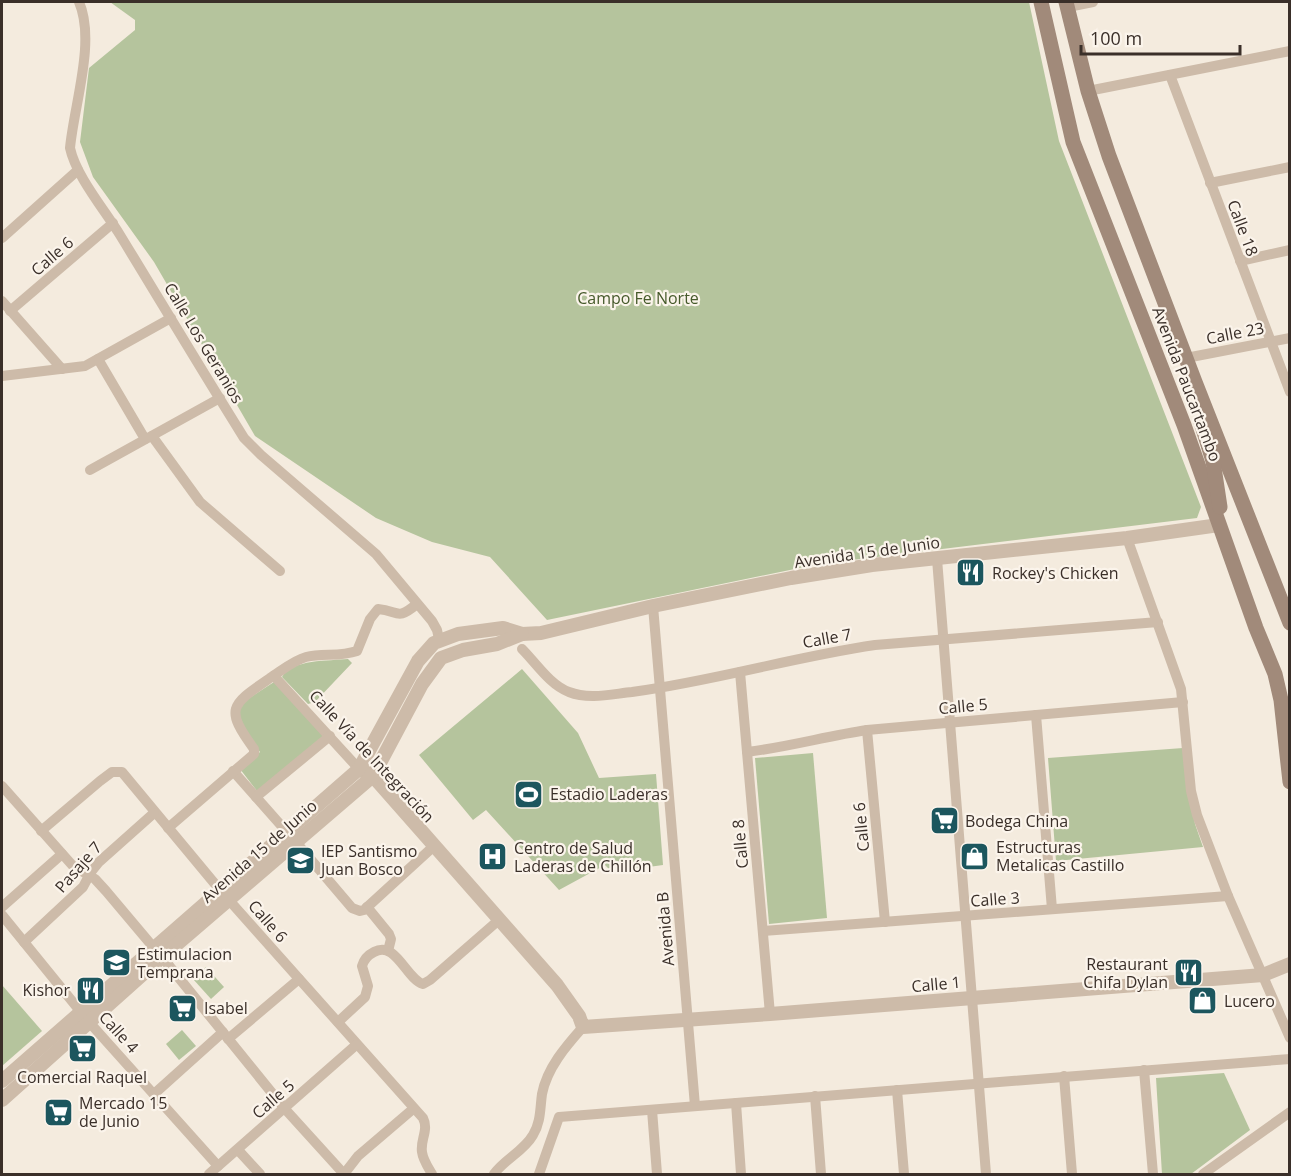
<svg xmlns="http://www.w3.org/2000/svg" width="1291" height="1176" font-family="'Open Sans',sans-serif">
  <rect width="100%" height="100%" fill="#f4ebde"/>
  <!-- green -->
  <g fill="#b5c49d">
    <polygon points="110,2 1029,2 1059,141 1201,507 1197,518 819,564 547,620 490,557 432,542 376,518 255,436 154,262 93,177 80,142 89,68 135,30 135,20"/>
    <path d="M348,659L352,663L315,702L308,704L282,677C292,659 329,661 348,659Z"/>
    <polygon points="522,669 578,733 599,778 656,774 663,865 612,872 605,865 559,890 486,810 473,820 419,755"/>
    <polygon points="274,682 322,734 322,738 257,791 240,769 260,752 240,727 240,704"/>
    <polygon points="1183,748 1195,824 1203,847 1056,861 1048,758"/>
    <polygon points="813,753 827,918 769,924 755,758"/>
    <polygon points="206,967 224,987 211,999 193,979"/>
    <polygon points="2,985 42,1031 2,1066"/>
    <polygon points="182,1030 196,1046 179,1060 166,1044"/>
    <polygon points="1224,1073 1250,1130 1191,1174 1162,1174 1156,1078"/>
  </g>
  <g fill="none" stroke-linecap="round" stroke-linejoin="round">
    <!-- minor -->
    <g stroke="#cdbba9" stroke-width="10">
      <path d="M79,2C96,41 74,105 70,148C76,176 104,209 120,235C161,302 202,371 244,438L261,455L376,554L432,621L437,630L439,639"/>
      <polyline points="1068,7 1093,2"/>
      <polyline points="1170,75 1290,392"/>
      <polyline points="1088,91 1290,51"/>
      <polyline points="1210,183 1290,167"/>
      <polyline points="2,238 78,170"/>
      <polyline points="1240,261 1290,250"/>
      <polyline points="2,301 62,369"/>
      <polyline points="10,311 113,223"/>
      <polyline points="1186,358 1290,338"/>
      <polyline points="98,359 145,439"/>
      <polyline points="2,376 85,366 171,318"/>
      <polyline points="152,436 200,502 280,571"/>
      <polyline points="90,470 220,398"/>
      <polyline points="1127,538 1181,689 1191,791 1197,815 1228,896 1290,1038"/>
      <polyline points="937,559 986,1174"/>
      <polyline points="653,606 695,1106"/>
      <path d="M522,649C536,663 550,685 569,692C589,700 612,694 632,692C714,681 793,657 875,645L1158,622"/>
      <polyline points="740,672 770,1014"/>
      <polyline points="274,676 359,769"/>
      <polyline points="1036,715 1052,909"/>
      <polyline points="867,730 885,922"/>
      <path d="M747,752C788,747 827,736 867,730L1183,702"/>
      <polyline points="233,771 286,831"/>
      <polyline points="2,786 73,866 95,879 106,891 154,948"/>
      <polyline points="256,797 330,736"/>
      <path d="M168,828L254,754V749C224,708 231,705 270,678C281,671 294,660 306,657C323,653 340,657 357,651L370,619L378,609C400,611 396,621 417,604"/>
      <path d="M41,831L100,781L112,772H122L220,890L423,1118C429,1130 420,1140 422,1152C423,1160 428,1167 432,1174"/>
      <polyline points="295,841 352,908 360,911 364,910 434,846"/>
      <polyline points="2,907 62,854"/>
      <polyline points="367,907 389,934 391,939 388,951"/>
      <polyline points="2,915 89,1022 218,1166"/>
      <polyline points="763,931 1228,896"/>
      <polyline points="24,942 83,887 91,872 99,862 154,813"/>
      <polyline points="162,957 285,1109 344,1174"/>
      <path d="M338,1022L365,997L368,986L362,966C364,959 368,955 374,952C396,940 406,979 423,984L430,980L500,919"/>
      <polyline points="228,1039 299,979"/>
      <polyline points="1144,1070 1153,1174"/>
      <polyline points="1064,1076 1072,1174"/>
      <polyline points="897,1090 904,1174"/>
      <polyline points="154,1094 223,1032"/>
      <polyline points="815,1096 821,1174"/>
      <polyline points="736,1103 741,1174"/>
      <polyline points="652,1110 657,1174"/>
      <polyline points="238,1150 260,1174"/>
      <polyline points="209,1174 356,1045"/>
      <polyline points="344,1174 358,1156 413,1109"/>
      <path d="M494,1174C505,1159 524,1151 533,1135C541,1122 540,1108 542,1094C547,1068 566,1046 583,1027"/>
      <polyline points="539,1174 559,1117 1290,1059"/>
      <polyline points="1203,1174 1290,1112"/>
    </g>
    <!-- tertiary -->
    <g stroke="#cdbba9" stroke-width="14">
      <polyline points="359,769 373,776 557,985 579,1016 583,1027 770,1014 1263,975 1290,964"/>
      <polyline points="2,1081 359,769 418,661 434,643 458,634 503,628 522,634 541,633 653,606 791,578 872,565 1127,538 1219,525"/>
      <polyline points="2,1100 162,957 373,776 422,684 441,658 463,650 497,644 522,634"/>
    </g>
    <!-- secondary -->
    <g stroke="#a18a7a" stroke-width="15">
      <polyline points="1041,2 1073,142 1184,425 1256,628 1275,674 1281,700 1290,782"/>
      <polyline points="1066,2 1088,91 1109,156 1195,382 1290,623"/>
      <polyline points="1201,422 1213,461 1220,507"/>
    </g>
  </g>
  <!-- icons -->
  <defs>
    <symbol id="restaurant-square" viewBox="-11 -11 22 22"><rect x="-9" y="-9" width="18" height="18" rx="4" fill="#1c565e" stroke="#fbf4eb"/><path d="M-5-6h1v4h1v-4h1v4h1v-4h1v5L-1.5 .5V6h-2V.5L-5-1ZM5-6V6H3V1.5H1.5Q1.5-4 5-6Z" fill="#fff"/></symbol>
    <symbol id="stadium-square" viewBox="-11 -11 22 22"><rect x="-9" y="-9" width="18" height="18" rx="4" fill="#1c565e" stroke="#fbf4eb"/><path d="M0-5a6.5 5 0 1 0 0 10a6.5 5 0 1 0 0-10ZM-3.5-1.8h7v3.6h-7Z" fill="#fff"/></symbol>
    <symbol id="supermarket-square" viewBox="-11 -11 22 22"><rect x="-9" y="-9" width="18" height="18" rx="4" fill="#1c565e" stroke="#fbf4eb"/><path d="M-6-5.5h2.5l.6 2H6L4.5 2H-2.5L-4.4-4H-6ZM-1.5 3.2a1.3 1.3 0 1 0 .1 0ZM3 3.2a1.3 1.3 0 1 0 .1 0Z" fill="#fff"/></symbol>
    <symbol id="shop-square" viewBox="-11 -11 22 22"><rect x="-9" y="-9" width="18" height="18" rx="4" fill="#1c565e" stroke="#fbf4eb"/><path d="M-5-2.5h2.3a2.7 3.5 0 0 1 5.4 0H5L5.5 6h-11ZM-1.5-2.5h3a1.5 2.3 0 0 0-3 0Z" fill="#fff"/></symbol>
    <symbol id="hospital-square" viewBox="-11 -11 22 22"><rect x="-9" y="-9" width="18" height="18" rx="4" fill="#1c565e" stroke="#fbf4eb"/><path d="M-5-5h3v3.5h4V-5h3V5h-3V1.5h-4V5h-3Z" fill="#fff"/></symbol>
    <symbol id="school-square" viewBox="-11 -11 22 22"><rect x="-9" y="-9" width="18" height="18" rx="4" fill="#1c565e" stroke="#fbf4eb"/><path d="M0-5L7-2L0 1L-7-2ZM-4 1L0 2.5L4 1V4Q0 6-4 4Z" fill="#fff"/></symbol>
  </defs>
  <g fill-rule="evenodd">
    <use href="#restaurant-square" x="954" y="556" width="33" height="33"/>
    <use href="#stadium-square" x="512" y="778" width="33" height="33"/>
    <use href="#supermarket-square" x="928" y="804" width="33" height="33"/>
    <use href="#shop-square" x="958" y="840" width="33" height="33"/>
    <use href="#hospital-square" x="476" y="840" width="33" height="33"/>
    <use href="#school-square" x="284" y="844" width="33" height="33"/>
    <use href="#school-square" x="100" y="946" width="33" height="33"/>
    <use href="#restaurant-square" x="1172" y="956" width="33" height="33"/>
    <use href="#restaurant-square" x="74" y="974" width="33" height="33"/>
    <use href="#shop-square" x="1186" y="984" width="33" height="33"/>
    <use href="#supermarket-square" x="166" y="992" width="33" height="33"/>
    <use href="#supermarket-square" x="66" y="1032" width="33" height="33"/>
    <use href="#supermarket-square" x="42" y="1096" width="33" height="33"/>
  </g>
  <g text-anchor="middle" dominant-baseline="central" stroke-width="4.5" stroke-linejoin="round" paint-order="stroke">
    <!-- street labels -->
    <g font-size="16" fill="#3a2f29" stroke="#fbf4eb">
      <text transform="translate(1243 228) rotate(69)">Calle 18</text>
      <text transform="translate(52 256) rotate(-41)">Calle 6</text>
      <text transform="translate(1235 333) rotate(-11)">Calle 23</text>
      <text transform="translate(204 343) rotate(59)">Calle Los Geranios</text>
      <text transform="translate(1187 384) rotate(69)">Avenida Paucartambo</text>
      <text transform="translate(867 552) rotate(-8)">Avenida 15 de Junio</text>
      <text transform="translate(827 638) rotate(-10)">Calle 7</text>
      <text transform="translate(963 706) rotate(-5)">Calle 5</text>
      <text transform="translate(372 756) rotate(47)">Calle Vía de Integración</text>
      <text transform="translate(861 827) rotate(-95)">Calle 6</text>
      <text transform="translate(740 844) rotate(-95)">Calle 8</text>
      <text transform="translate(259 851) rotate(-41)">Avenida 15 de Junio</text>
      <text transform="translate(78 867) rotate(-49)">Pasaje 7</text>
      <text transform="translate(995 899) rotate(-4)">Calle 3</text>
      <text transform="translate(268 921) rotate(49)">Calle 6</text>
      <text transform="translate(665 929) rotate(-95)">Avenida B</text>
      <text transform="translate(936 984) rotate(-5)">Calle 1</text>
      <text transform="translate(119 1032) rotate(48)">Calle 4</text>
      <text transform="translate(273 1099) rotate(-41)">Calle 5</text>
    </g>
    <!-- park labels -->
    <g font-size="16" fill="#465a2b" stroke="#fbf4eb">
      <text x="638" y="298">Campo Fe Norte</text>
    </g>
    <!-- poi labels -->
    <g font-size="16" fill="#3a2f29" stroke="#fbf4eb" text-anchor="start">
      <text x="992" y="573">Rockey's Chicken</text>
      <text x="550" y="794">Estadio Laderas</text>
      <text x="965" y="821">Bodega China</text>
      <text x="996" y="847">Estructuras<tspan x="996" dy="18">Metalicas Castillo</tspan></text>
      <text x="514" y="848">Centro de Salud<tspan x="514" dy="18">Laderas de Chillón</tspan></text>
      <text x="321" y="851">IEP Santismo<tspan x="321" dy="18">Juan Bosco</tspan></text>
      <text x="137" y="954">Estimulacion<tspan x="137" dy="18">Temprana</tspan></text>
      <text x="1168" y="964" text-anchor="end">Restaurant<tspan x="1168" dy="18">Chifa Dylan</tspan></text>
      <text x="70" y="990" text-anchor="end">Kishor</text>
      <text x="1224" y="1001">Lucero</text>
      <text x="204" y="1008">Isabel</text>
      <text x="82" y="1077" text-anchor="middle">Comercial Raquel</text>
      <text x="79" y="1103">Mercado 15<tspan x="79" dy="18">de Junio</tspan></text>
    </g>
  </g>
  <!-- border -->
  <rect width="1291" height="1176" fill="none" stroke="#3a2f29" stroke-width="6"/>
  <!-- scale -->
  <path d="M1081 45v9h159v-9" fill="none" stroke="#3a2f29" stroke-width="3"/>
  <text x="1090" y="45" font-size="18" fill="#3a2f29" stroke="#fbf4eb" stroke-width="4.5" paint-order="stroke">100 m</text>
</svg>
